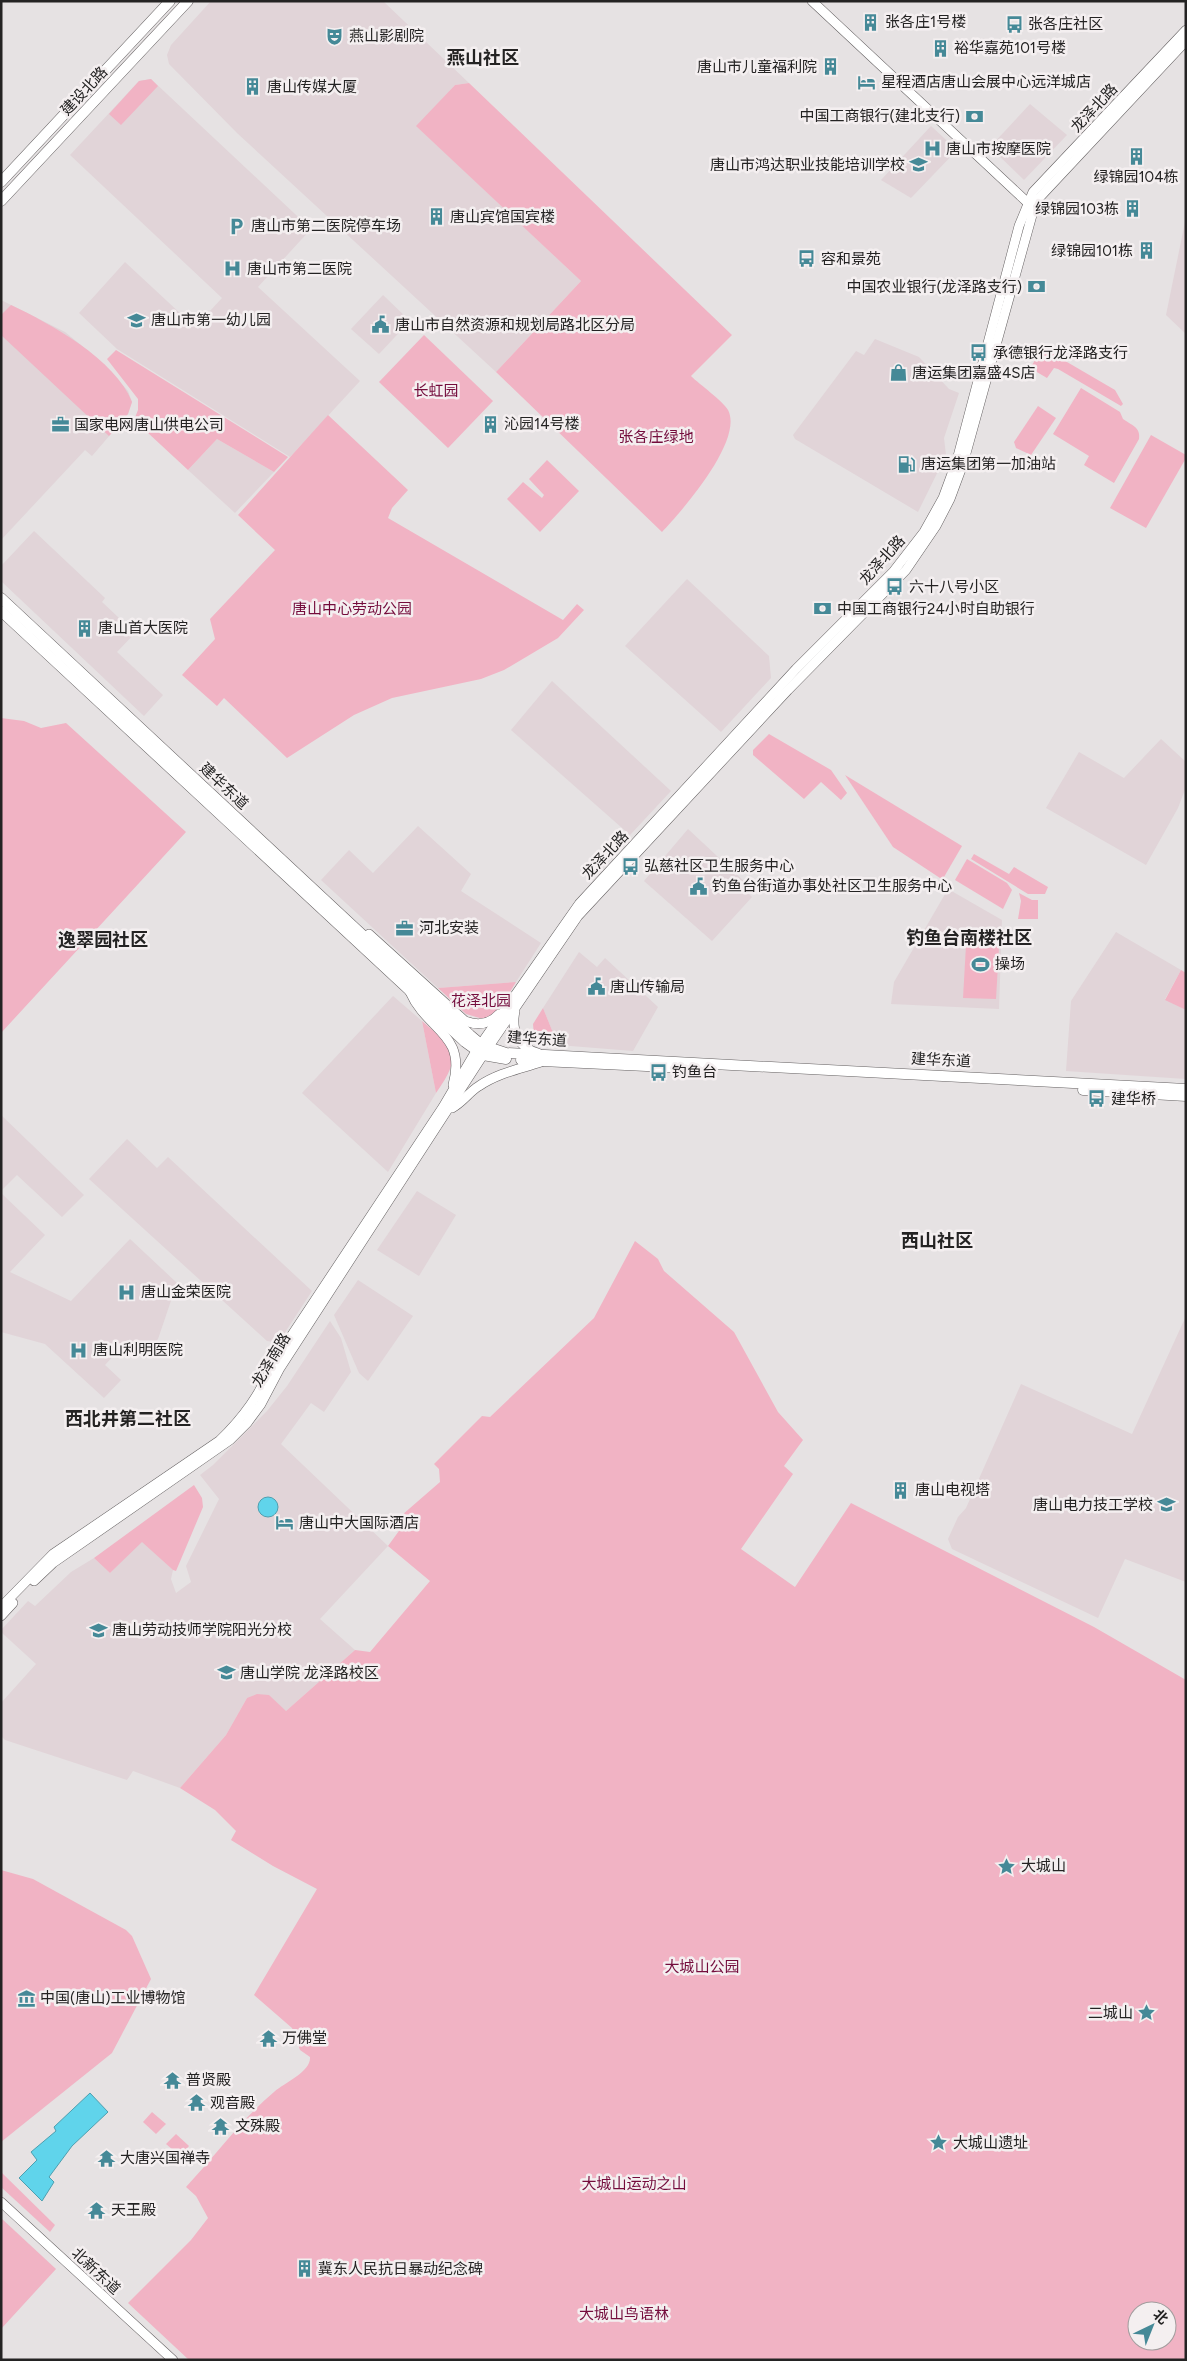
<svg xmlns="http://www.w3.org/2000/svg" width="1187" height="2361" font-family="Figtree,'Noto Sans SC',sans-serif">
  <rect width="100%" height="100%" fill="#e6e2e3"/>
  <!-- built -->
  <g fill="#e1d4d8">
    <polygon points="211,1 383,1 469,83 455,85 417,126 581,281 496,372 237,133 169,64 167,55 171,45"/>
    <polygon points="151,79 311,229 258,287 360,381 290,457 117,349 79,313 125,262 195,327 222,298 70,155 139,81"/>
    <polygon points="1030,104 1067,135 1024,180 990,147"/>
    <polygon points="931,126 957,150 911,198 881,180"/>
    <polygon points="1186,217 1186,334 1166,315"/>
    <polygon points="383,295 410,321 379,354 351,329"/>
    <polygon points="1,300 65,332 99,360 128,391 132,402 128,414 92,456 85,450 1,540"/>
    <polygon points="875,339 919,357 949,389 959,393 944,438 946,455 918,512 795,439 793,435 856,351 864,355"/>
    <polygon points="217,439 274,472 235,513 188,470"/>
    <polygon points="34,531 105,598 102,602 135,633 117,652 163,695 144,716 1,581 1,566"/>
    <polygon points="687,579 769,656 771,678 721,732 625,646"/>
    <polygon points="552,681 671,791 630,835 511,730"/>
    <polygon points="1161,739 1186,762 1186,787 1178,808 1146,865 1046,808 1079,752 1124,778"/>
    <polygon points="418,826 471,874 461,891 541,943 516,982 438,988 321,880 349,850 373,873"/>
    <polygon points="688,829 746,883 745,890 752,897 712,941 644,881"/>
    <polygon points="948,889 1002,920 999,1009 891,1004 894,982"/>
    <polygon points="1116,932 1181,970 1165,999 1186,1010 1186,1079 1066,1071 1071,1001"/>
    <polygon points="579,952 597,967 605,958 658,1007 633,1051 558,1045 543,1008"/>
    <polygon points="393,996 422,1021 436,1093 388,1172 302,1093"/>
    <polygon points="1,1115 84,1195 62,1217 17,1175 1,1191"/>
    <polygon points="127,1139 157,1168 168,1157 312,1291 282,1337 274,1342 267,1341 89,1179"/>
    <polygon points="417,1191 456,1215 419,1276 377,1250"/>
    <polygon points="1,1193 45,1235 10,1272 71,1301 130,1239 177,1283 158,1339 142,1356 126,1342 105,1365 121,1380 104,1398 45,1344 1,1332"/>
    <polygon points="358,1280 413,1316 368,1381 359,1373 334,1315"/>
    <polygon points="1186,1316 1186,1582 1125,1559 1098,1618 952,1549 948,1539 958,1517 966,1508 1021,1384 1132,1434"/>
    <polygon points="330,1321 341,1338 351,1372 324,1412 311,1403 281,1444 388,1546 320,1619 355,1650 286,1711 247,1698 226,1735 180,1788 133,1771 127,1780 5,1740 1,1736 1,1703 36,1664 1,1632 1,1630 28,1601 35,1606 71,1572 94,1558 110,1573 142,1541 173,1570 171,1579 176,1593 191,1582 186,1566 219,1499 200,1475 213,1465 267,1411 287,1386"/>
  </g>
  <!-- green -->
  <g fill="#f1b3c4" fill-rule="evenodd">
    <polygon points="151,79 158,86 121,125 109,114 139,81"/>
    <path d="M469,83L732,335L691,376C700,385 722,400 728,410C744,440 682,511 662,532L496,372L581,281L416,126L455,85Z"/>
    <path d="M11,305C51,324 115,359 132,402L128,414L109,436L1,335V315Z"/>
    <polygon points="424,335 493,401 448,448 379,382"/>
    <polygon points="1043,348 1115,390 1123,404 1121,406 1058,369 1054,368 1047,378 1030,368"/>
    <polygon points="116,350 288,457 274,472 217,439 188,470 134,420 138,410 138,399 107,359"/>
    <path d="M1081,388L1120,412L1123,419C1131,425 1141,427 1139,439L1114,483L1084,465L1089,456L1053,434Z"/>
    <polygon points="1038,406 1056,418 1031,455 1016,448 1014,442"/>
    <polygon points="328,415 408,490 392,508 388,518 563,620 577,604 584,610 558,638 504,670 481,679 392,698 354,715 287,758 224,698 217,706 182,675 215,639 210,619 275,550 238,515"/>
    <polygon points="1151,435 1186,455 1186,458 1146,528 1110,508"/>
    <polygon points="547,460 579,491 540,532 507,499 523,482 542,498 544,495 529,479"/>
    <polygon points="1,718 24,721 41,728 66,723 186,832 1,1033"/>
    <polygon points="769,734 831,770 847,793 841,800 821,782 804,799 753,755 753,750"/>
    <polygon points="845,775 962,846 944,877 940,878 893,847"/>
    <polygon points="974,854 1009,874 1014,867 1048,887 1045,894 1028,894 971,859"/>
    <polygon points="967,859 1007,883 1012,890 1003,909 955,880"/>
    <polygon points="1019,893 1032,900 1038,900 1038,919 1018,919 1021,901"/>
    <polygon points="967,928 1000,930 996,999 963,998"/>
    <polygon points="1181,970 1186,973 1186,1010 1165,1000"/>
    <polygon points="516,982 498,1012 483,1019 466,1014 438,988"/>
    <polygon points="543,1008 558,1045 545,1044 534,1035 533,1024"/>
    <path d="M422,1021C455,1049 463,1055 436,1093Z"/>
    <path d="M635,1241L658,1259L664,1271L734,1332L778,1412L803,1440L784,1466L793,1474L741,1549L795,1587L851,1503L1094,1627L1186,1680V2360H189L128,2303L191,2240L208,2218L196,2196L186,2187C216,2155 241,2120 274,2092C286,2082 311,2072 310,2057L300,2050L292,2028L254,1995L317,1889L273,1866L231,1840L236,1831L215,1810L180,1788L226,1735L247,1698L257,1694L269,1695L286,1711L355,1650L370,1652L430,1581L388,1546L404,1524L402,1515L440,1482L439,1469L434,1464L482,1416L490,1417L594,1318ZM1137,2311H1167V2341H1137Z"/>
    <polygon points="194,1485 202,1498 203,1507 176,1571 173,1570 142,1542 110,1573 94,1558"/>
    <polygon points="1,1870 33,1879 126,1930 132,1936 151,1979 112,2053 1,2142"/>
    <polygon points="152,2112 166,2124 156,2134 143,2122"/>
    <polygon points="176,2134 189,2146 180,2156 166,2144"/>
    <polygon points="1,2172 55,2225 50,2232 1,2187"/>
    <polygon points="1,2218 56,2269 1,2329"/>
    <polygon points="84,2252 120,2285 114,2291 78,2258"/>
  </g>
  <!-- water -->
  <g fill="#60d4eb" stroke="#4e9faf">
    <circle cx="268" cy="1507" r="10"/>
    <polygon points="90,2093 108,2112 72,2146 49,2177 54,2182 42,2201 19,2178 37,2160 31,2152 56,2131 54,2127"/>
  </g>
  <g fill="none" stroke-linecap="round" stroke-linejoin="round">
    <defs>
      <g id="secondary">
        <polyline points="812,1 1028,203"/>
        <path d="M369,934L465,1021C478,1026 490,1024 499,1014"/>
        <path d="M410,992C427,1031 467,1033 453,1085"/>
        <path d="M515,1011C511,1030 518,1048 538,1053"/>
        <path d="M452,1108C463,1102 469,1092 479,1086C498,1073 520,1069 541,1062"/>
        <polyline points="34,1581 53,1563 230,1440 247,1423 261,1404 280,1368 483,1055 578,916 788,690 906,570 936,526 950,499 963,464 1034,208 1039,198 1186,41"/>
        <path d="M1,1607L53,1554L219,1441C244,1417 260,1394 274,1362L443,1107L476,1051L579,904L796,669L893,572L924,532L943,498L957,460L1019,226L1033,192L1186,30"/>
        <polyline points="1,1616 13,1603"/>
        <polyline points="1,2202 173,2360"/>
      </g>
      <g id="primary">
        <polyline points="1,182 170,1"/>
        <polyline points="1,201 188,1"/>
        <polyline points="1,598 470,1035 482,1045 506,1053 1186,1089"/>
        <polyline points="1,611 465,1042 483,1055 506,1059"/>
        <polyline points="521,1060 709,1069"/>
        <polyline points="1083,1090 1186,1096"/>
      </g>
    </defs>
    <!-- secondary casing -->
    <use href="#secondary" stroke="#646061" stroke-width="10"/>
    <!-- primary casing -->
    <use href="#primary" stroke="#646061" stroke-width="11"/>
    <!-- secondary -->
    <use href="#secondary" stroke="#fff" stroke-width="9"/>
    <!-- primary -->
    <use href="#primary" stroke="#fff" stroke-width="10"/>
  </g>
  <!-- icons -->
  <defs>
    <symbol id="building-bare" viewBox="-9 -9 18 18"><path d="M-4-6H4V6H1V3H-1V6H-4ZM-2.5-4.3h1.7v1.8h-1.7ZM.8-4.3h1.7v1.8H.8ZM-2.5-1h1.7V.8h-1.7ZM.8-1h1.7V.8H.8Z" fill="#458997" stroke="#f4eff0" stroke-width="2.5" paint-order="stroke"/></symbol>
    <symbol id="bus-bare" viewBox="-9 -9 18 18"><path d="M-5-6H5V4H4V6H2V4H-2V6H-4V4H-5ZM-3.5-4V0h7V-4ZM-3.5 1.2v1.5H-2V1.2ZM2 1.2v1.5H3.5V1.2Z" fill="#458997" stroke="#f4eff0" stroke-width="2.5" paint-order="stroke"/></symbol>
    <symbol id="theatre-bare" viewBox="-9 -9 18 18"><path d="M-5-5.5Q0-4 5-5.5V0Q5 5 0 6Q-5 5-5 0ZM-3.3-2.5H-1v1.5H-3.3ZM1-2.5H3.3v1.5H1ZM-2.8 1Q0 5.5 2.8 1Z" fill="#458997" stroke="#f4eff0" stroke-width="2.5" paint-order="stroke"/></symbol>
    <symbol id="hotel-bare" viewBox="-9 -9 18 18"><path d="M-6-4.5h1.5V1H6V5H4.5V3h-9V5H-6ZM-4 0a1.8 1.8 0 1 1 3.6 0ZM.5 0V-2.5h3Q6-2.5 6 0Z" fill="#458997" stroke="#f4eff0" stroke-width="2.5" paint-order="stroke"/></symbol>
    <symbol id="bank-bare" viewBox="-9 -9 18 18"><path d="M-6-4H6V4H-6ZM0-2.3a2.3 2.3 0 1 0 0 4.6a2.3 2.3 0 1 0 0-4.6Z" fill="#458997" stroke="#f4eff0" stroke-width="2.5" paint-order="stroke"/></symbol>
    <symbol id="hospital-bare" viewBox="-9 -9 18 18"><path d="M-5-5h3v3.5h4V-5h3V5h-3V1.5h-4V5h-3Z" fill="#458997" stroke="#f4eff0" stroke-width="2.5" paint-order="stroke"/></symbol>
    <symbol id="school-bare" viewBox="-9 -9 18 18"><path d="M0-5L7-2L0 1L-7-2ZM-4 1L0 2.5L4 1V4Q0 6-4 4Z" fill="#458997" stroke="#f4eff0" stroke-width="2.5" paint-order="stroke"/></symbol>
    <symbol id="parking-bare" viewBox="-9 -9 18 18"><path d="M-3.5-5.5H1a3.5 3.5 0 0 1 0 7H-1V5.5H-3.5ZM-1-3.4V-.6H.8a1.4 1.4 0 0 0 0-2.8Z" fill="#458997" stroke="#f4eff0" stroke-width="2.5" paint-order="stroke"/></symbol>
    <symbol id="civic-bare" viewBox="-9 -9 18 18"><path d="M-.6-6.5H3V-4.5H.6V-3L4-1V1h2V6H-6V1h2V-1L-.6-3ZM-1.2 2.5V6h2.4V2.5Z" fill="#458997" stroke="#f4eff0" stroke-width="2.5" paint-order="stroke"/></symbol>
    <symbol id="shop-bare" viewBox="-9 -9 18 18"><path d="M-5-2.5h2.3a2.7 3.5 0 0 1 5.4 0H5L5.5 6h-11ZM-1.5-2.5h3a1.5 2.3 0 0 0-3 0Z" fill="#458997" stroke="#f4eff0" stroke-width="2.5" paint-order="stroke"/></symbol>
    <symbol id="office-bare" viewBox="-9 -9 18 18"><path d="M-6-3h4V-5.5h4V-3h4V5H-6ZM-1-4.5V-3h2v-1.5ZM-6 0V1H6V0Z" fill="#458997" stroke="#f4eff0" stroke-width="2.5" paint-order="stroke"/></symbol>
    <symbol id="fuel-bare" viewBox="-9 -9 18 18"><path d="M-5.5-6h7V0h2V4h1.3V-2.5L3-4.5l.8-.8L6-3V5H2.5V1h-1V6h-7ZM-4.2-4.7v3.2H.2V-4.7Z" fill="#458997" stroke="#f4eff0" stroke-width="2.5" paint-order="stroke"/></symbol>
    <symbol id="stadium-bare" viewBox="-9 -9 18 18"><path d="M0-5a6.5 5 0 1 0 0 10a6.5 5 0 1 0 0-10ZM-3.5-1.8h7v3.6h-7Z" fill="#458997" stroke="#f4eff0" stroke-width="2.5" paint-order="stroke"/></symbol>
    <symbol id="university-bare" viewBox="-9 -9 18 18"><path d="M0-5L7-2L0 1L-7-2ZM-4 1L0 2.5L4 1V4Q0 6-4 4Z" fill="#458997" stroke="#f4eff0" stroke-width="2.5" paint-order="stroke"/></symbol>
    <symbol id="sight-bare" viewBox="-9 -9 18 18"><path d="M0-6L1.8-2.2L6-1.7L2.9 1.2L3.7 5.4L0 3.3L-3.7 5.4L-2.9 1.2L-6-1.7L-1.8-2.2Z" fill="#458997" stroke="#f4eff0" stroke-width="2.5" paint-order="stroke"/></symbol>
    <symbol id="museum-bare" viewBox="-9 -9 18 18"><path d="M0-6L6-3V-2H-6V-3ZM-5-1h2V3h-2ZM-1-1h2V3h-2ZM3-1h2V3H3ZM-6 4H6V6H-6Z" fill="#458997" stroke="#f4eff0" stroke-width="2.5" paint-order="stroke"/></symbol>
    <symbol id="temple-bare" viewBox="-9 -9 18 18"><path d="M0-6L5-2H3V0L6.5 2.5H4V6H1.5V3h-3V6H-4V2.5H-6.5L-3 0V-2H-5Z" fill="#458997" stroke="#f4eff0" stroke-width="2.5" paint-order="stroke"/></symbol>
  </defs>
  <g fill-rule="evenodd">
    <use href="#building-bare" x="858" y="10" width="25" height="25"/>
    <use href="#bus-bare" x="1002" y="12" width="25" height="25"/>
    <use href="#theatre-bare" x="322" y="24" width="25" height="25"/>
    <use href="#building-bare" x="928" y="36" width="25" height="25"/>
    <use href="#building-bare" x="818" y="54" width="25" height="25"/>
    <use href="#hotel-bare" x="854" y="70" width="25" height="25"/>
    <use href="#building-bare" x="240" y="74" width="25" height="25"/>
    <use href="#bank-bare" x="962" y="104" width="25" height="25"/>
    <use href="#hospital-bare" x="920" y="136" width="25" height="25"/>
    <use href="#building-bare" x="1124" y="144" width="25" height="25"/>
    <use href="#school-bare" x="906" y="152" width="25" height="25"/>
    <use href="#building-bare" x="1120" y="196" width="25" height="25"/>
    <use href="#building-bare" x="424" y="204" width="25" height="25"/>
    <use href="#parking-bare" x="224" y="214" width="25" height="25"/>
    <use href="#building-bare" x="1134" y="238" width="25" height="25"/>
    <use href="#bus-bare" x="794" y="246" width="25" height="25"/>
    <use href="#hospital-bare" x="220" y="256" width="25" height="25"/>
    <use href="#bank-bare" x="1024" y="274" width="25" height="25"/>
    <use href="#school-bare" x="124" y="308" width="25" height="25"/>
    <use href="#civic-bare" x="368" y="312" width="25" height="25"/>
    <use href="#bus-bare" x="966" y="340" width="25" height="25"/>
    <use href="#shop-bare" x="886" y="360" width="25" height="25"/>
    <use href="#building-bare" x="478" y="412" width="25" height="25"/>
    <use href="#office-bare" x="48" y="412" width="25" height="25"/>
    <use href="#fuel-bare" x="894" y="452" width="25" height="25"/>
    <use href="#bus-bare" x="882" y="574" width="25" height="25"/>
    <use href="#bank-bare" x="810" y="596" width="25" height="25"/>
    <use href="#building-bare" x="72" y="616" width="25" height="25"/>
    <use href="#bus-bare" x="618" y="854" width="25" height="25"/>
    <use href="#civic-bare" x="686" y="874" width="25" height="25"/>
    <use href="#office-bare" x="392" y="916" width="25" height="25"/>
    <use href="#stadium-bare" x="968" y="952" width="25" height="25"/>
    <use href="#civic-bare" x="584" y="974" width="25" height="25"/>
    <use href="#bus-bare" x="646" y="1060" width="25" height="25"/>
    <use href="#bus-bare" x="1084" y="1086" width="25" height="25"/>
    <use href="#hospital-bare" x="114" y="1280" width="25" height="25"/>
    <use href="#hospital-bare" x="66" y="1338" width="25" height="25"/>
    <use href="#building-bare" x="888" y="1478" width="25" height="25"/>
    <use href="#school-bare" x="1154" y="1492" width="25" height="25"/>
    <use href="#hotel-bare" x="272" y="1510" width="25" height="25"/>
    <use href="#university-bare" x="86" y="1618" width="25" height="25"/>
    <use href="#university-bare" x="214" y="1660" width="25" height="25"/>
    <use href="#sight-bare" x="994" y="1854" width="25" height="25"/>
    <use href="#museum-bare" x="14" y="1986" width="25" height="25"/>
    <use href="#sight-bare" x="1134" y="2000" width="25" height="25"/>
    <use href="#temple-bare" x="256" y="2026" width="25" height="25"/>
    <use href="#temple-bare" x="160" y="2068" width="25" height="25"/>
    <use href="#temple-bare" x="184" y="2090" width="25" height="25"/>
    <use href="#temple-bare" x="208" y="2114" width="25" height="25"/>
    <use href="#sight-bare" x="926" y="2130" width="25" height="25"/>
    <use href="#temple-bare" x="94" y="2146" width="25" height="25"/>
    <use href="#temple-bare" x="84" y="2198" width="25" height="25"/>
    <use href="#building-bare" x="292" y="2256" width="25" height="25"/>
  </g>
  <g text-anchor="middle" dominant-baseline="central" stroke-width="5" stroke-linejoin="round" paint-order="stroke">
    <!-- poi labels -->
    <g font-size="15" fill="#242323" stroke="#f4eff0" text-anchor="start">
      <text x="885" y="22">张各庄1号楼</text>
      <text x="1028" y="24">张各庄社区</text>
      <text x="349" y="36">燕山影剧院</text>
      <text x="954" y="48">裕华嘉苑101号楼</text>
      <text x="817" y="67" text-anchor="end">唐山市儿童福利院</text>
      <text x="881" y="82">星程酒店唐山会展中心远洋城店</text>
      <text x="267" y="87">唐山传媒大厦</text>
      <text x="960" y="116" text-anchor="end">中国工商银行(建北支行)</text>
      <text x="946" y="149">唐山市按摩医院</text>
      <text x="905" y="165" text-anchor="end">唐山市鸿达职业技能培训学校</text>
      <text x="1136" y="177" text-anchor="middle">绿锦园104栋</text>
      <text x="1119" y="209" text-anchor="end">绿锦园103栋</text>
      <text x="450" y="217">唐山宾馆国宾楼</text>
      <text x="251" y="226">唐山市第二医院停车场</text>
      <text x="1133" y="251" text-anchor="end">绿锦园101栋</text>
      <text x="821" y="259">容和景苑</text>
      <text x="247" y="269">唐山市第二医院</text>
      <text x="1022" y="287" text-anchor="end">中国农业银行(龙泽路支行)</text>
      <text x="151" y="320">唐山市第一幼儿园</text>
      <text x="395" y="325">唐山市自然资源和规划局路北区分局</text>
      <text x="993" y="353">承德银行龙泽路支行</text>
      <text x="912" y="373">唐运集团嘉盛4S店</text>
      <text x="504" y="424">沁园14号楼</text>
      <text x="74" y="425">国家电网唐山供电公司</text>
      <text x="921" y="464">唐运集团第一加油站</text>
      <text x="909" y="587">六十八号小区</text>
      <text x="837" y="609">中国工商银行24小时自助银行</text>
      <text x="98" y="628">唐山首大医院</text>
      <text x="644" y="866">弘慈社区卫生服务中心</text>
      <text x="712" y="886">钓鱼台街道办事处社区卫生服务中心</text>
      <text x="419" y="928">河北安装</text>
      <text x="995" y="964">操场</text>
      <text x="610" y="987">唐山传输局</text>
      <text x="672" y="1072">钓鱼台</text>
      <text x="1111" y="1099">建华桥</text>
      <text x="141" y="1292">唐山金荣医院</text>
      <text x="93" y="1350">唐山利明医院</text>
      <text x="915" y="1490">唐山电视塔</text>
      <text x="1153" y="1505" text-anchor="end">唐山电力技工学校</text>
      <text x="299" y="1523">唐山中大国际酒店</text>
      <text x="112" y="1630">唐山劳动技师学院阳光分校</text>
      <text x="240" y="1673">唐山学院 龙泽路校区</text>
      <text x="1021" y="1866">大城山</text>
      <text x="40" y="1998">中国(唐山)工业博物馆</text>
      <text x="1133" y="2013" text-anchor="end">二城山</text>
      <text x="282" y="2038">万佛堂</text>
      <text x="186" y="2080">普贤殿</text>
      <text x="210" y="2103">观音殿</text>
      <text x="235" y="2126">文殊殿</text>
      <text x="953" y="2143">大城山遗址</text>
      <text x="120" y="2158">大唐兴国禅寺</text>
      <text x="111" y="2210">天王殿</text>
      <text x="318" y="2269">冀东人民抗日暴动纪念碑</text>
    </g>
    <!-- street labels -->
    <g font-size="15" fill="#242323" stroke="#f4eff0">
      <text transform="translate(84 91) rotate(-47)">建设北路</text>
      <text transform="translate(1094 108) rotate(-47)">龙泽北路</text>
      <text transform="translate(882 560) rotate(-48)">龙泽北路</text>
      <text transform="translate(224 786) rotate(43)">建华东道</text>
      <text transform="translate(605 855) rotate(-47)">龙泽北路</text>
      <text transform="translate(537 1039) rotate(4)">建华东道</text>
      <text transform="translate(941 1060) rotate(3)">建华东道</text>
      <text transform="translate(271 1360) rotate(-59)">龙泽南路</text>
      <text transform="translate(96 2271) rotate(43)">北新东道</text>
    </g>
    <!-- park labels -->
    <g font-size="15" fill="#740c3c" stroke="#f4eff0">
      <text x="436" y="391">长虹园</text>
      <text x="656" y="437">张各庄绿地</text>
      <text x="352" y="609">唐山中心劳动公园</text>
      <text x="481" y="1001">花泽北园</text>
      <text x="702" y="1967">大城山公园</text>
      <text x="634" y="2184">大城山运动之山</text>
      <text x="624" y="2314">大城山鸟语林</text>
    </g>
    <!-- quarter labels -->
    <g font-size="18" font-weight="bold" fill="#242323" stroke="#f4eff0">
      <text x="483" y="58">燕山社区</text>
      <text x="969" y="938">钓鱼台南楼社区</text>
      <text x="103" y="940">逸翠园社区</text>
      <text x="937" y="1241">西山社区</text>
      <text x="128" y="1419">西北井第二社区</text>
    </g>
  </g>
  <!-- border -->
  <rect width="1187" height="2361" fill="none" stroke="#242323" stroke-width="5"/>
  <!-- north arrow -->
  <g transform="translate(1152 2326) rotate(43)"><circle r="24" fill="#f4eff0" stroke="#a19d9e"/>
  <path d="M0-4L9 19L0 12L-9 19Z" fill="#458997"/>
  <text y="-8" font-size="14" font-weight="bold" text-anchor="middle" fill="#242323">北</text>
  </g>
</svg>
